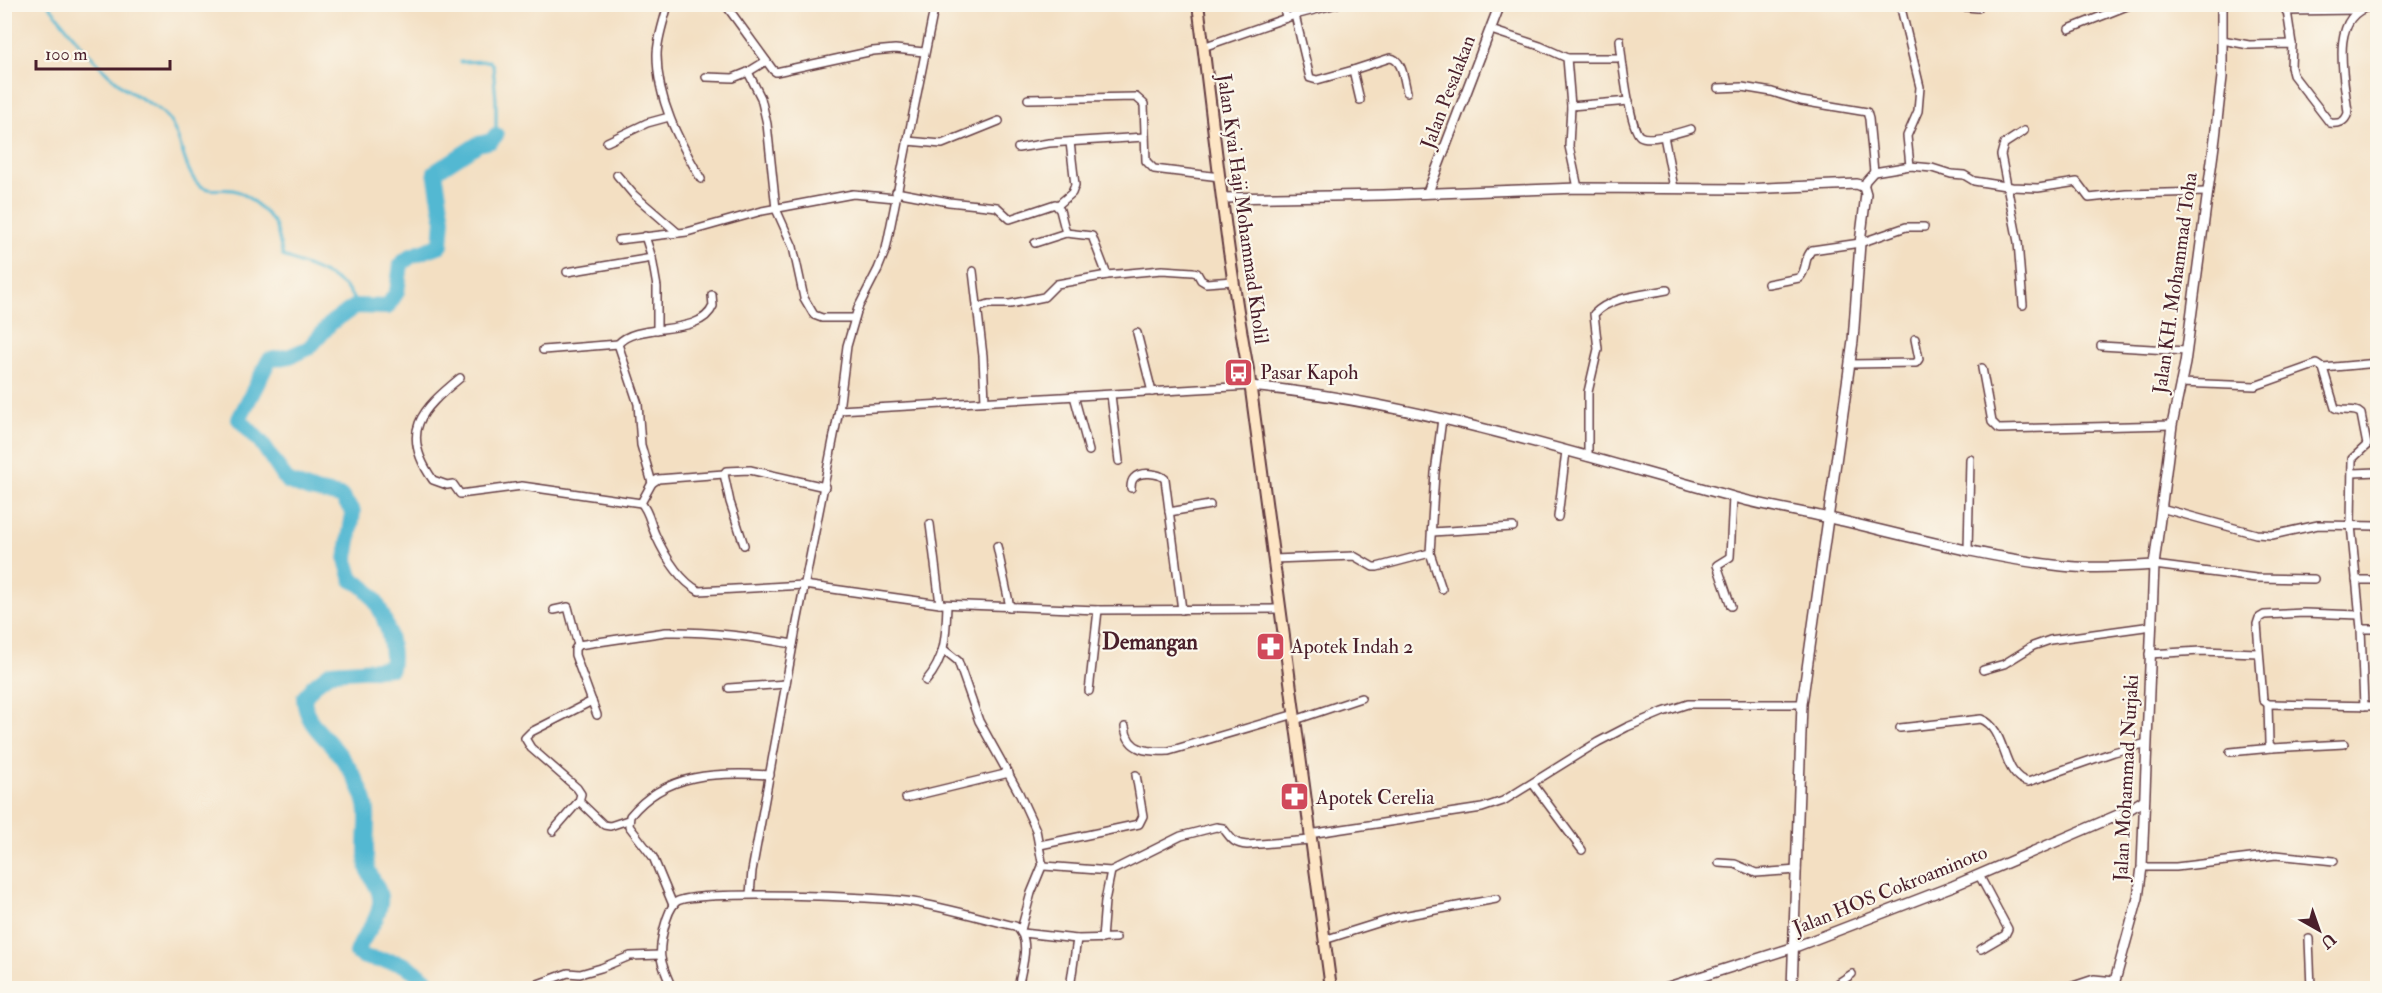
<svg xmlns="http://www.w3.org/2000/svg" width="2382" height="993" font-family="'IM FELL Double Pica',serif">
  <rect width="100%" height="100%" fill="#fbf7ec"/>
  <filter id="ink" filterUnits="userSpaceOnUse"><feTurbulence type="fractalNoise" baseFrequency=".0167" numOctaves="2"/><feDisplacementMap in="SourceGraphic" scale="12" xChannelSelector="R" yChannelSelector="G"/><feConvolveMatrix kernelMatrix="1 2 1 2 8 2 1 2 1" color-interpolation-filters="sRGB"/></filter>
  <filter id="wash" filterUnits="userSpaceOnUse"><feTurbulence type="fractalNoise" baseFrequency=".008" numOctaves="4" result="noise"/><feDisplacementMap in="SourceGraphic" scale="24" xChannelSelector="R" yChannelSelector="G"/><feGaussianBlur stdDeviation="1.35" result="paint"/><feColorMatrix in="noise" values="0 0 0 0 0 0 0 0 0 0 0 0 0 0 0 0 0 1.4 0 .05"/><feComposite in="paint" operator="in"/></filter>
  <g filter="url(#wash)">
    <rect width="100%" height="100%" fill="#f3dfc2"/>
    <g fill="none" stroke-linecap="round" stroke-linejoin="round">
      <!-- stream -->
      <g stroke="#53b8d2" stroke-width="3">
        <path d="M48,4C71,33 94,63 122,86C135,97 153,103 164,114C182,132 182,168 198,184C209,193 221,188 233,190C245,192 269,214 275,225C279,234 280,247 283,256C308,269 349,276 356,306"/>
        <polyline points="460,62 489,61 493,65 496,100 496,135"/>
      </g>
      <!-- river -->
      <path stroke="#53b8d2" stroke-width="16" d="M435,988C425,979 412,967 399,963C384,959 370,962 357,953C362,935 378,923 380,904C382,888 370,880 367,866C364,848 368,830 367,812C366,794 352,772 342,758C327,736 306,727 304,698L314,685L331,672L391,668C396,641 379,590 352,580L346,560L353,512L341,496L310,490L287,481L261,442L239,419L269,360L290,356L309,348L332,322L356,306L387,307L397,292L401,264L411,256L441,245L443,219L435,172L478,144L491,141L496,135"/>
    </g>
  </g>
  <g filter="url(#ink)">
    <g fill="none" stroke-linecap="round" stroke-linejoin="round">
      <defs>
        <g id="minor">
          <path d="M668,4C664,21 657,39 657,55C657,100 679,141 701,179"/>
          <polyline points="725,4 773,70 776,72 873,51 895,49 924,52"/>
          <polyline points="1283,4 1286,18"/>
          <polyline points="1900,4 1920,87 1918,111 1907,136 1910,166"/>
          <polyline points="1932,4 1978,8"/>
          <polyline points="2286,4 2292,44"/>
          <polyline points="2286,11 2358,10"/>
          <polyline points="1295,15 1310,78 1317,80 1353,70 1360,100"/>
          <polyline points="2069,29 2132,4"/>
          <polyline points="1491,30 1540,46 1567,58 1571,106 1569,146 1578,188"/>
          <path d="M1620,40C1621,54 1630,130 1640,136C1650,142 1680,132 1691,129"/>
          <path d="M2222,40L2249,45L2292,44L2291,67L2293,75L2330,123C2340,124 2345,122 2348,113C2345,81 2328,17 2369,7"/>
          <polyline points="1203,47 1295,15 1337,4"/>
          <polyline points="1567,58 1621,58"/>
          <path d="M1353,70L1390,58C1403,59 1404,81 1407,92"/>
          <polyline points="748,72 766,61"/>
          <polyline points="706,77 733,78 748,72 761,98 767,124 776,209 793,247 804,298 814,315 822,318 854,318"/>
          <polyline points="1718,88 1742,87 1772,92 1801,101 1867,112 1869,119 1874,172"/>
          <polyline points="1028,99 1136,97 1144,104 1146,161 1154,169 1220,177"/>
          <polyline points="1571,106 1629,101"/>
          <polyline points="1664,136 1674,188"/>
          <polyline points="907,141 942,144 999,121"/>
          <polyline points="607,142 647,123 669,117"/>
          <polyline points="1018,148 1049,143 1145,137"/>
          <polyline points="617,175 634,195 678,233"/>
          <polyline points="1864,187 1866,181 1874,172 1910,166 1932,168 1951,174 1964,175 1974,181 2012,187 2038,188 2077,182 2089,198 2126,194 2206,192"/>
          <polyline points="896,192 949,202 997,207 1010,219 1055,204 1060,210 1066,233"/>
          <polyline points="1058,205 1072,193 1075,185 1070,142"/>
          <polyline points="645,236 652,258 657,287 657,330"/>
          <polyline points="618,240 687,232 762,211 853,194 895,198"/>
          <polyline points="1035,243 1066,233 1092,236 1107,275"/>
          <polyline points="973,271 983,356 985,401"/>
          <polyline points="567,272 652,258"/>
          <path d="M1768,284L1799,278C1808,270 1803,258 1812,250L1860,243L1906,227H1924"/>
          <polyline points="2023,305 2018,242 2001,155 2004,144 2024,131"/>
          <polyline points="977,308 989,304 1010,304 1044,297 1057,284 1107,275 1162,270 1193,272 1197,273 1201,280 1206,283 1233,281"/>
          <polyline points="1137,333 1152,392"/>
          <polyline points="2101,346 2186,351"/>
          <polyline points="543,350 618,344"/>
          <polyline points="1850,364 1916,363 1919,359 1915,339"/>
          <polyline points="1982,368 1992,422 1999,429 2172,425"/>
          <polyline points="2323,368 2378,363"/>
          <path d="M460,378C421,410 399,432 433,480L447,485L453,484L460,494L522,486L641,503C649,511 650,523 655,534C664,554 679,580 699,591L804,585L940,604L1098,610L1280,609"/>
          <path d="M2180,383L2255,386L2317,364L2323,368L2335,408C2344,413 2354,407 2361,414L2367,445L2352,459L2351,525L2361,629L2364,706"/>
          <polyline points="1111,395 1119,461"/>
          <polyline points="1074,396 1089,451"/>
          <polyline points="839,410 1250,386"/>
          <path d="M1588,457V392L1598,349L1594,314C1611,296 1644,295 1667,290"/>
          <polyline points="2353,473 2378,472"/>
          <path d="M652,483L641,445L638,404L618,344C637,321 700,338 713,306L712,295"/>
          <path d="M1131,488C1131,485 1132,480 1134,478C1140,471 1159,473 1165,479L1182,610"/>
          <polyline points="641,503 652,483 658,479 724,474"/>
          <polyline points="2161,508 2256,534 2272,535 2318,525 2378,526"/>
          <polyline points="1169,512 1210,505"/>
          <polyline points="1558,517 1566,451"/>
          <polyline points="930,524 940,604"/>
          <polyline points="1432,532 1513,527"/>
          <polyline points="744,545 730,502 724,474 726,471 750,470 825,487"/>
          <polyline points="997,546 1010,607"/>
          <polyline points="1968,550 1970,459"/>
          <polyline points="1430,553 1442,589"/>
          <polyline points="1273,559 1354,556 1373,567 1377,567 1430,553 1435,473 1442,419"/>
          <polyline points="2154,565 2256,578 2314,579"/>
          <polyline points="2356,580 2378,580"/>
          <polyline points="1731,606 1717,565 1730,557 1733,497"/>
          <path d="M554,610L568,607L578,645L666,632C709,631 751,637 793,644"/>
          <polyline points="2361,629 2378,629"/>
          <polyline points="578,645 575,649 575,655 597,715"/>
          <path d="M943,649L958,661L979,721L1019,793L1036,830L1042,862L1044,866L1111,871L1181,836L1216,827L1223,828C1231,838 1233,844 1247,845L1310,840"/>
          <polyline points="2149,654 2201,651 2258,653"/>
          <polyline points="1983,670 2004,664 2033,646 2050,640 2152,626"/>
          <path d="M926,681C946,658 946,634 947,605"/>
          <polyline points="729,688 786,684"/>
          <polyline points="1089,691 1098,610"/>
          <polyline points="2268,704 2378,706"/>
          <polyline points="1295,720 1361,698"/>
          <path d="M1125,727C1128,752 1149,752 1169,751L1295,714"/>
          <path d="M1900,728L1981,719C2008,729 2000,775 2028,782L2114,752L2147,743"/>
          <polyline points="2344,744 2272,748 2269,743 2268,704 2263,700 2257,624 2259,618 2264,615 2304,613 2359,615"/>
          <polyline points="2230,752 2272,748"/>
          <polyline points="1533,784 1582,850"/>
          <polyline points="906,798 1009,773"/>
          <polyline points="579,801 604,825 610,826 628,820"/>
          <polyline points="553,831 579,801 581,794 577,788 531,748 525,738 531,732 592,701"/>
          <polyline points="1309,834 1482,808 1503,801 1598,742 1627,727 1663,712 1688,704 1802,704"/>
          <polyline points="1040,845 1139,824 1143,816 1136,775"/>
          <polyline points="1719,863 1735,864 1756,873 1797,870"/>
          <polyline points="2142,867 2176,867 2276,855 2334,861"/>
          <polyline points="1979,875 2008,929 2005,935 1981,949"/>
          <polyline points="750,894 752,871 797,623 839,410 847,346 858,308 878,269 886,249 935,4"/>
          <path d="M673,905L653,857L629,826L630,816C666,772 717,772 770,775"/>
          <polyline points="1021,930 1031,893 1043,864"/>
          <polyline points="1023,933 1077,939 1116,938"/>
          <polyline points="1102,939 1105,901 1111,871"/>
          <polyline points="2309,939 2311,988"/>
          <polyline points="1324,940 1397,917 1496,899"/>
          <polyline points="527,988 568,973 580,974 601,968 630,956 660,955"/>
          <path d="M672,988C668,979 663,969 661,958C659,945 666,911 676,902C692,889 883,897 913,902C947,908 981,918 1015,926C1033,938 1021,970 1018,988"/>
          <polyline points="1070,988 1077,939"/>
          <polyline points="1831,988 1852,974"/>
          <polyline points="2067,988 2094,979 2115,981"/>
        </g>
        <g id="tertiary">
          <polyline points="1428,192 1500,4"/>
          <polyline points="1222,198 1383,195 1578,188 1745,189 1857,184 1864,187 1866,194 1860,243 1853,341 1802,704 1792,988"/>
          <path d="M1250,386C1414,402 1572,453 1730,496C1767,507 1806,512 1843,521C1915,538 1988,558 2062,566C2092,569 2124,567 2154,565"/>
          <polyline points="1665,988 1795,947 1953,886 2125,812 2144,800"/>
          <polyline points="2113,988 2138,898 2142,867 2154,565 2172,425 2185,363 2215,138 2222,77 2222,4"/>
        </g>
        <path id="secondary" d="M1198,4C1214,128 1226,252 1249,375L1331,988"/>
      </defs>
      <!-- minor casing -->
      <use href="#minor" stroke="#633c42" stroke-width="10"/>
      <!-- tertiary casing -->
      <use href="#tertiary" stroke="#633c42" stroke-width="12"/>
      <!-- secondary casing -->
      <use href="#secondary" stroke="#633c42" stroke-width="14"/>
      <!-- minor -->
      <use href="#minor" stroke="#fff" stroke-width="7"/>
      <!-- tertiary -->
      <use href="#tertiary" stroke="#fff" stroke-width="9"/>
      <!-- secondary -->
      <use href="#secondary" stroke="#fde5c5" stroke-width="10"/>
    </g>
  </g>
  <!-- icons -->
  <defs>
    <symbol id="bus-square" viewBox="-11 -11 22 22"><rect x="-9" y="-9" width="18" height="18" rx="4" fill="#d1495b" stroke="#fbf7ec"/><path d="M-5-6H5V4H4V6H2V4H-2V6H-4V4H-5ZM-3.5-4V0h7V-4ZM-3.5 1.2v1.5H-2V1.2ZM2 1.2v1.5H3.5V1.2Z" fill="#fff"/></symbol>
    <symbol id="pharmacy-square" viewBox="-11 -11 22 22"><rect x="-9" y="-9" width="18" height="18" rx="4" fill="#d1495b" stroke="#fbf7ec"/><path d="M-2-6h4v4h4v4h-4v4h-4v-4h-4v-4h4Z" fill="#fff"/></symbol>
  </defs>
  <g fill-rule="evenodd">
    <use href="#bus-square" x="1222" y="356" width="33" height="33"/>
    <use href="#pharmacy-square" x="1254" y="630" width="33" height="33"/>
    <use href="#pharmacy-square" x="1278" y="780" width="33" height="33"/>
  </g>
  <g text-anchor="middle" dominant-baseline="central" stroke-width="4.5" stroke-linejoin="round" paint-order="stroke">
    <!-- street labels -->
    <g font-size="20" fill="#4a1f2b" stroke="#fbf7ec">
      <text transform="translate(1448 92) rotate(-69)">Jalan Pesalakan</text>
      <text transform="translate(1243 209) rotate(82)">Jalan Kyai Haji Mohammad Kholil</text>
      <text transform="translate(2175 283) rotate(-82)">Jalan KH. Mohammad Toha</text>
      <text transform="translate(2126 778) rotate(-87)">Jalan Mohammad Nurjaki</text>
      <text transform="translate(1890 890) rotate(-22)">Jalan HOS Cokroaminoto</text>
    </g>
    <!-- poi labels -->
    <g font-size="20" fill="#4a1f2b" stroke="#fbf7ec" text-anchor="start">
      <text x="1260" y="372">Pasar Kapoh</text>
      <text x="1291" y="646">Apotek Indah 2</text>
      <text x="1316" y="797">Apotek Cerelia</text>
    </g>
    <!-- quarter labels -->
    <g font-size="22" font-weight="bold" fill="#4a1f2b" stroke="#fbf7ec">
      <text x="1150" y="642">Demangan</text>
    </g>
  </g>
  <!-- margin -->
  <rect width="2382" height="993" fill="none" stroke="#fbf7ec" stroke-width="24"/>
  <!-- north arrow -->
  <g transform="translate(2319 930) rotate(140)" stroke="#fbf7ec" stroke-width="4.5" paint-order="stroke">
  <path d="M0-4.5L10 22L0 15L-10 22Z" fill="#4a1f2b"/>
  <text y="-9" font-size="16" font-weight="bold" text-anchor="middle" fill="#4a1f2b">U</text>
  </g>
  <!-- scale -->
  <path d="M36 60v9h134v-9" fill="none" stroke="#4a1f2b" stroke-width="3"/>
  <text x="45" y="60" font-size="18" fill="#4a1f2b" stroke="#fbf7ec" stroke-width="4.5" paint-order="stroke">100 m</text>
</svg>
